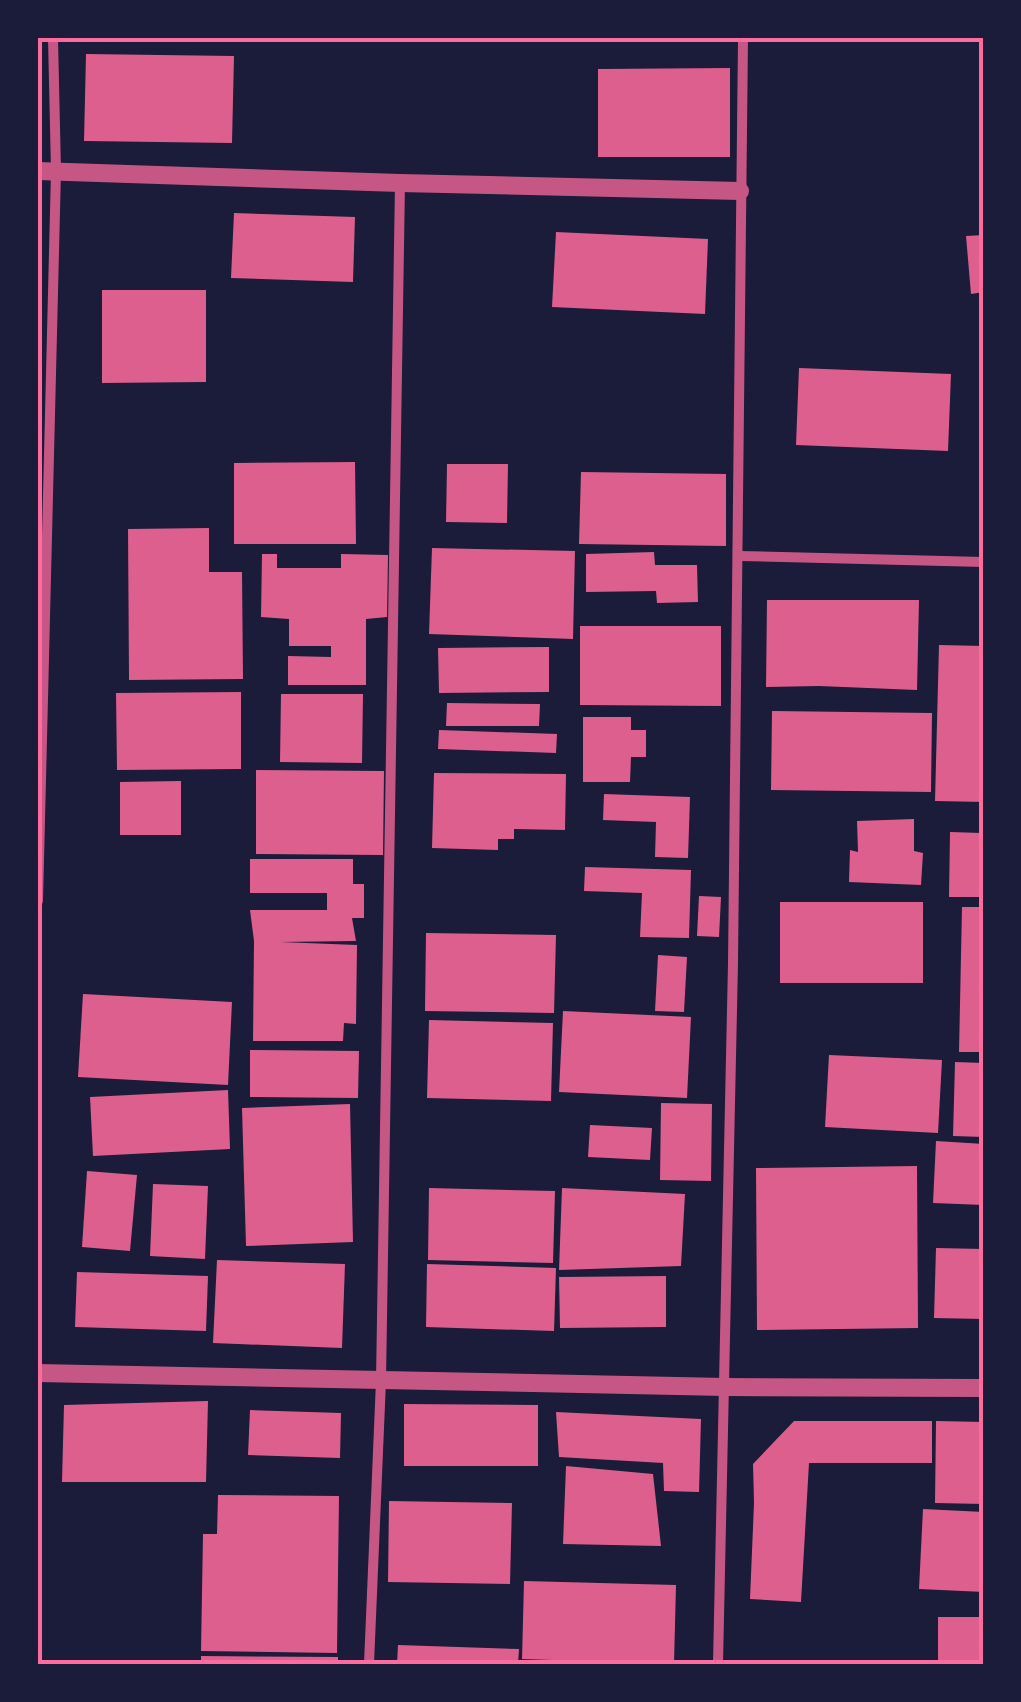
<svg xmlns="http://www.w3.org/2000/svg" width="1021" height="1702" font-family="Barlow,sans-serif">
  <rect width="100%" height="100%" fill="#1b1b3a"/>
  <!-- building -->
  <g fill="#dd5f8e">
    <polygon points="86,54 234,56 232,143 84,141"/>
    <polygon points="730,68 730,157 598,157 598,69"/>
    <polygon points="234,213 355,217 353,282 231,278"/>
    <polygon points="556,232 708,239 705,314 552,307"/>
    <polygon points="984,235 984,292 971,294 966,236"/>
    <polygon points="102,290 206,290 206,382 102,383"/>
    <polygon points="799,368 951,374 948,451 796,445"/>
    <polygon points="355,462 356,544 234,544 234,463"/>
    <polygon points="447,464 508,464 507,523 446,522"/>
    <polygon points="581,472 726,474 726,546 579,544"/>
    <polygon points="209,528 209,572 242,572 243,679 129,680 128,529"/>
    <polygon points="432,548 575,551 573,639 429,634"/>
    <polygon points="654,552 655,565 697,565 698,602 657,603 656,591 586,592 586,554"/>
    <polygon points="262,554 277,554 277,568 341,568 341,554 388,555 387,617 366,619 366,685 288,685 288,656 331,657 331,646 289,646 289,619 261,617"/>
    <polygon points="767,600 919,600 917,690 819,686 766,687"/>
    <polygon points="580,626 721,626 721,706 580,705"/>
    <polygon points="939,645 984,646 984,802 935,801"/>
    <polygon points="549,647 549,692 439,693 438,648"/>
    <polygon points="241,692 241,769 117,770 116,693"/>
    <polygon points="281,694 363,694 362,763 280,762"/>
    <polygon points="447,703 540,704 539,726 446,726"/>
    <polygon points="772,711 932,713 931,792 771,790"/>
    <polygon points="583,717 631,717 631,730 646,730 646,757 631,757 630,782 583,782"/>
    <polygon points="439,730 557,734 556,753 438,749"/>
    <polygon points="256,770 384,771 383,855 256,854"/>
    <polygon points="434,773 566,774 565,830 514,829 514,839 498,839 498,850 432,848"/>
    <polygon points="181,781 181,835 120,835 120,782"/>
    <polygon points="604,794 690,797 688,858 655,857 656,822 603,820"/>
    <polygon points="914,819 914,851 923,853 921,885 849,882 850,850 858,852 857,821"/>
    <polygon points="950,832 982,833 981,897 949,897"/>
    <polygon points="250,859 353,859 353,884 364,884 364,918 352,918 356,941 280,942 357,945 356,1024 344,1023 343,1041 253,1041 254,941 250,910 327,910 327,893 250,893"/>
    <polygon points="585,867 691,870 689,938 640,937 642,893 584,891"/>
    <polygon points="699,896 721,897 719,937 697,936"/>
    <rect x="780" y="902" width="143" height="81"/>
    <polygon points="962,907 984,907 984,1052 959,1052"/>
    <polygon points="426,933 556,935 554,1013 425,1011"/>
    <polygon points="658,955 687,957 684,1012 655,1011"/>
    <polygon points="83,994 232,1002 228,1085 78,1077"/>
    <polygon points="563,1011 691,1017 687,1098 559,1092"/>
    <polygon points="429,1020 553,1023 551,1101 427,1098"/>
    <polygon points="250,1050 359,1051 358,1098 250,1097"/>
    <polygon points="829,1055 942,1060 938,1133 825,1127"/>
    <polygon points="955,1062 984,1063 984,1137 953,1136"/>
    <polygon points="228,1090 230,1149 93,1156 90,1097"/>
    <polygon points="661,1103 712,1104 711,1181 660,1180"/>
    <polygon points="350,1104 353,1242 246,1246 242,1108"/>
    <polygon points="590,1125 652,1128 650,1160 588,1157"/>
    <polygon points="936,1141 984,1144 984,1205 933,1203"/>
    <polygon points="917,1166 918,1328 757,1330 756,1168"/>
    <polygon points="87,1171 137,1175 130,1251 82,1247"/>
    <polygon points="153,1184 208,1186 205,1259 150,1256"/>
    <polygon points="429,1188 555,1191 553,1263 428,1260"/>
    <polygon points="562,1188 685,1194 681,1266 559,1270"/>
    <polygon points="936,1248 984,1249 984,1319 934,1318"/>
    <polygon points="217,1260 345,1264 342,1348 213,1343"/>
    <polygon points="427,1264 556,1268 554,1331 426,1327"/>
    <polygon points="77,1272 208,1276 206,1331 75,1327"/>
    <polygon points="666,1276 666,1327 560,1328 559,1277"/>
    <polygon points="208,1401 206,1482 62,1482 64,1405"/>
    <polygon points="404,1404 538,1405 538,1466 404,1466"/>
    <polygon points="250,1410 341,1413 340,1458 248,1455"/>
    <polygon points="556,1412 701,1419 699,1492 664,1491 663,1463 559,1457"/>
    <polygon points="794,1421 932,1421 932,1463 809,1463 801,1602 750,1599 754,1503 753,1464"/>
    <polygon points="936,1421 984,1422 984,1504 935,1503"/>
    <polygon points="566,1466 653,1474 661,1546 563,1544"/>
    <polygon points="218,1495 339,1496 337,1653 201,1651 203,1534 217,1534"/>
    <polygon points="389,1501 512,1503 510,1584 388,1582"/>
    <polygon points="923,1509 984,1512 984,1592 919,1589"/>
    <polygon points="524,1581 676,1585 674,1664 522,1659"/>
    <rect x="938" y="1617" width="46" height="47"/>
    <polygon points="398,1645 519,1649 518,1664 397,1664"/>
    <polygon points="201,1656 338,1657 338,1664 201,1664"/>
  </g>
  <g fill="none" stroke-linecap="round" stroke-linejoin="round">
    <!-- minor -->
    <g stroke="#c65784" stroke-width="10">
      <polyline points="739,556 984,562"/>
      <polyline points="38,901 56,171 53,38"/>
      <polyline points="369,1664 381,1381 400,183"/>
      <polyline points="718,1664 733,963 743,38"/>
    </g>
    <!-- tertiary -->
    <g stroke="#c65784" stroke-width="18">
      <polyline points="38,171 400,183 740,191"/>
      <polyline points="38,1373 725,1387 984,1388"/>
    </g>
  </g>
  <!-- border -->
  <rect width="1021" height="1702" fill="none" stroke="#1b1b3a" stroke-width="80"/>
  <rect x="40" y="40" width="941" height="1622" fill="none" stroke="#ff6b9d" stroke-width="4"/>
</svg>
